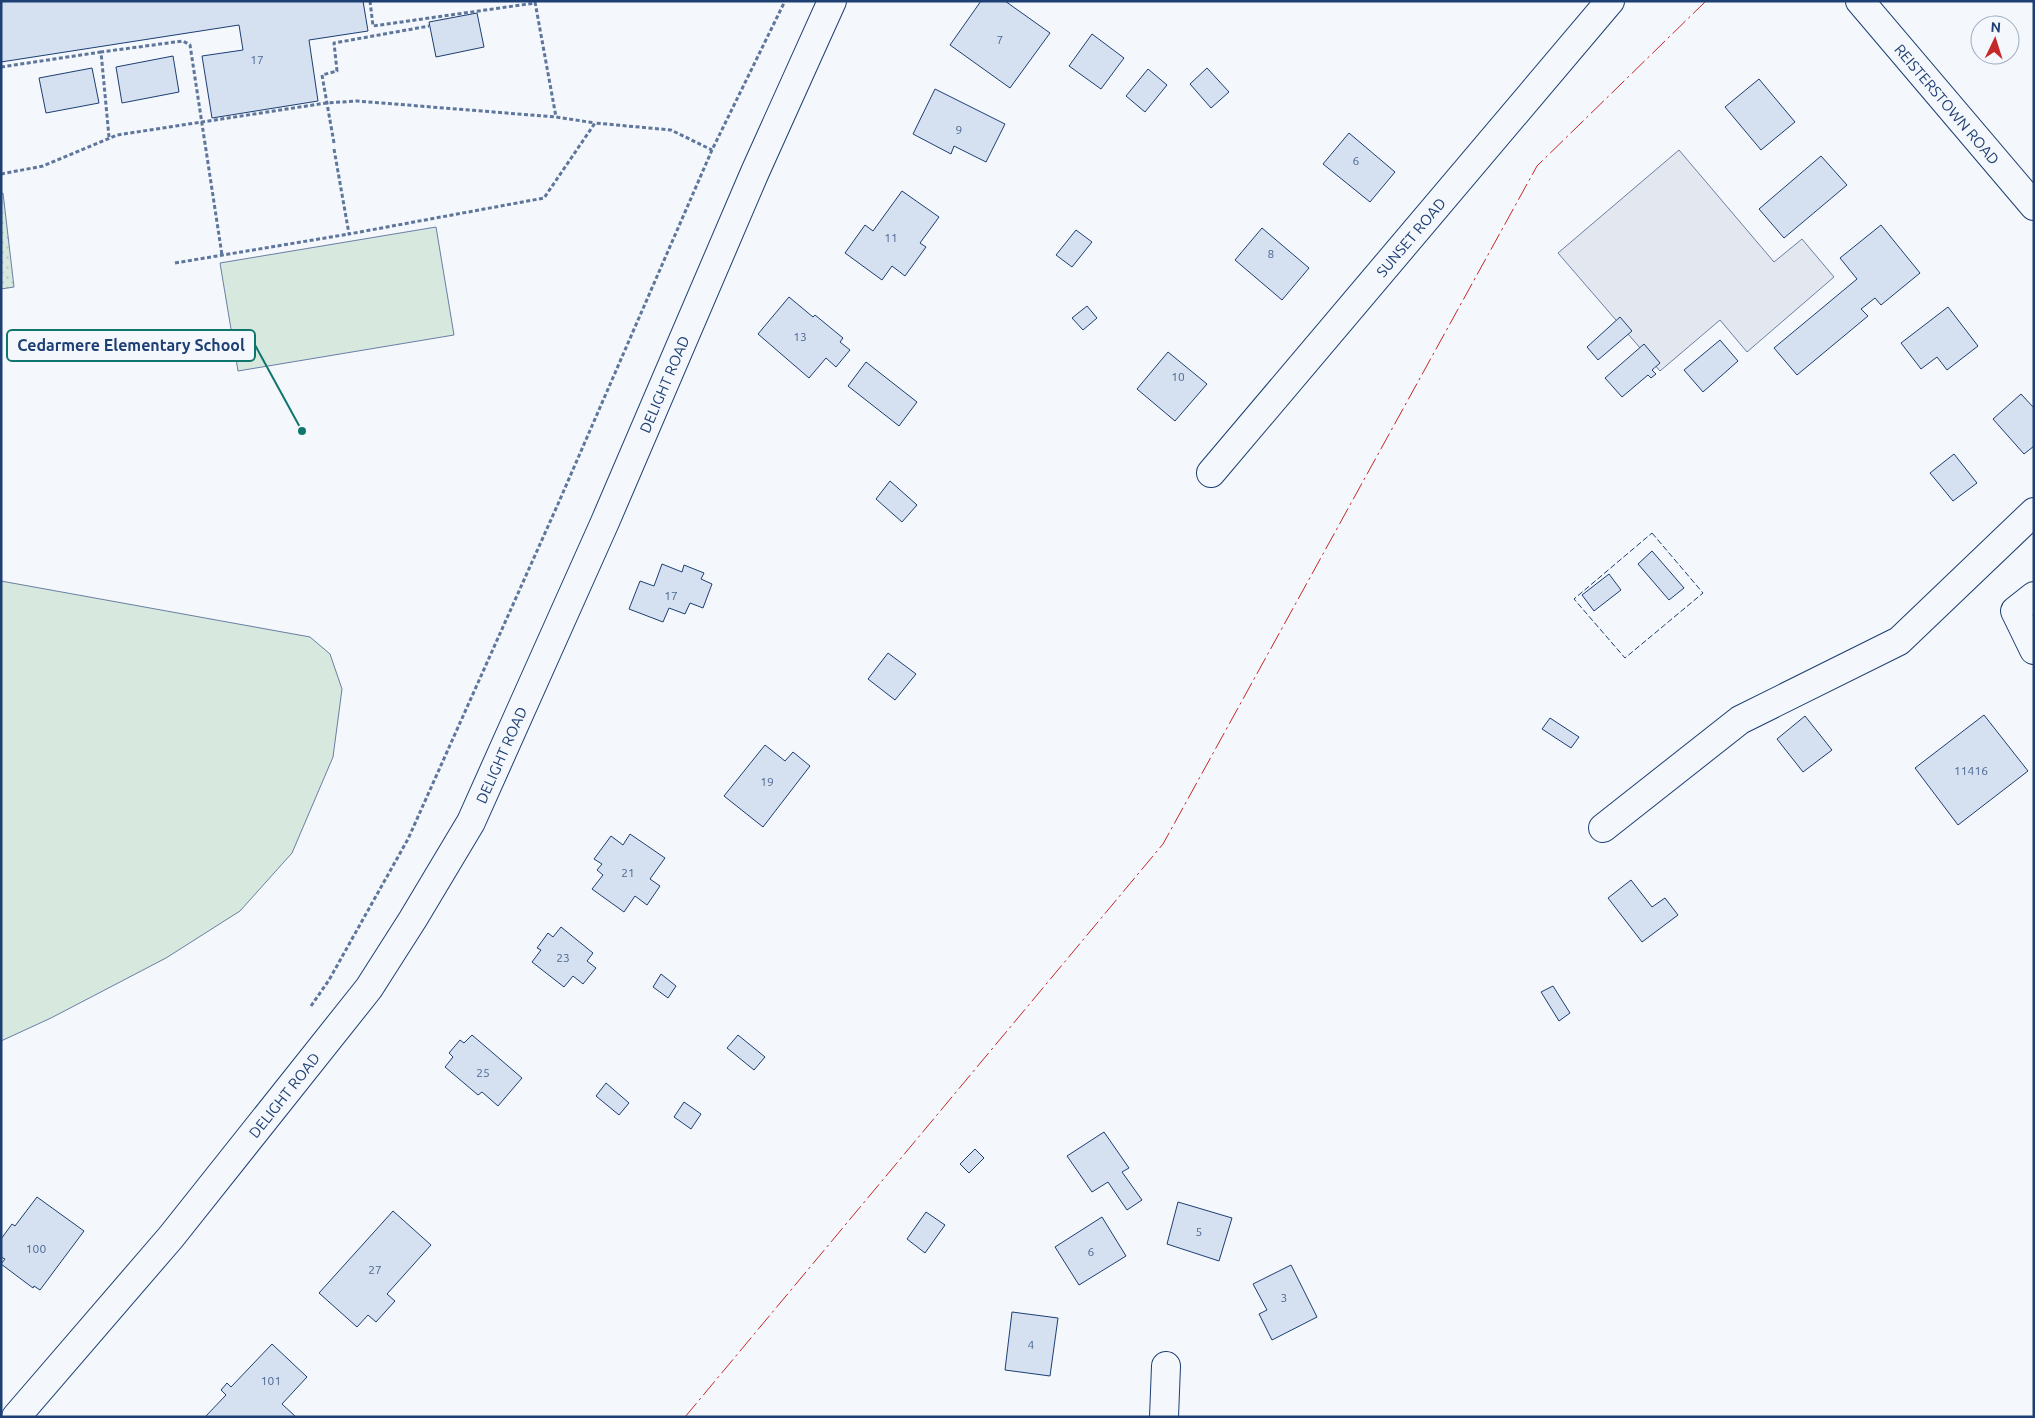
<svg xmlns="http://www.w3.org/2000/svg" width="2035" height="1418" font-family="Ubuntu,sans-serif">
  <defs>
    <pattern id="park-dots" width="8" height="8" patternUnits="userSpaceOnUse" patternTransform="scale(1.25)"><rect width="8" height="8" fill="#d7e8df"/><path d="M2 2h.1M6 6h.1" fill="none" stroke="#b8c8c3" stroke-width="1.8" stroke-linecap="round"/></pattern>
  </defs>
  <rect width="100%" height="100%" fill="#f4f7fb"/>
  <!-- park -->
  <polygon fill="url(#park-dots)" stroke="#687fa3" points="3,193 14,287 1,289 1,194"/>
  <!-- pitch -->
  <g fill="#d7e8df" stroke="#687fa3">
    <polygon points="436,227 454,335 238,371 220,263"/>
    <polygon points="1,581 310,637 330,654 342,689 333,757 292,853 240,911 166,958 51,1018 1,1041"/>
  </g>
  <!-- parking -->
  <polygon fill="#e3e8f0" stroke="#687fa3" points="1679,150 1774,262 1802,239 1834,277 1747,352 1720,320 1660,371 1558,253"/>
  <!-- building -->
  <g fill="#d5e0f0" stroke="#1d3f73">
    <polygon points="1,1 363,1 368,31 309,40 318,101 212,118 202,56 243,50 239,25 1,62"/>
    <polygon points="981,1 1005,1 1050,33 1010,88 950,45"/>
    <polygon points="477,13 484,47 436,57 429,22"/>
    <polygon points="1092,34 1124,58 1101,89 1069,66"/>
    <polygon points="173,56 179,92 122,103 116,67"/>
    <polygon points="92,68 99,103 46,113 39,78"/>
    <polygon points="1207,68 1229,92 1211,108 1190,84"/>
    <polygon points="1148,69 1167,85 1145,112 1126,96"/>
    <polygon points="1759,79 1795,122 1761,150 1725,107"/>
    <polygon points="935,89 1005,124 986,162 954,146 951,154 913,134"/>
    <polygon points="1349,133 1395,172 1370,202 1323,164"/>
    <polygon points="1821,156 1847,185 1784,238 1759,209"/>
    <polygon points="902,191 939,217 920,243 926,247 905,276 892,266 882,280 845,253 865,225 873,231"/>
    <polygon points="1881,225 1920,273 1881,305 1875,298 1861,309 1868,316 1797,375 1774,348 1857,279 1840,258"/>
    <polygon points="1262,228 1309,268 1282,300 1235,260"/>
    <polygon points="1076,230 1092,242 1072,267 1056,255"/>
    <polygon points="789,297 813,317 815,315 843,338 840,342 850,350 836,367 826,358 809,378 758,334"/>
    <polygon points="1087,306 1097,318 1083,330 1072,318"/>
    <polygon points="1948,307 1978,346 1947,370 1937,357 1921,369 1901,343"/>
    <polygon points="1620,317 1632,331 1598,360 1587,347"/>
    <polygon points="1720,340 1738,361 1703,392 1684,370"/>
    <polygon points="1644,344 1660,363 1652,370 1656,374 1651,378 1648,375 1622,397 1605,378"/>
    <polygon points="1168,352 1207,384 1175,421 1137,389"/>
    <polygon points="866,362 917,402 899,426 848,386"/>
    <polygon points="2021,394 2034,408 2034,446 2024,454 1993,419"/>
    <polygon points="1954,454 1977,483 1953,501 1930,473"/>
    <polygon points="890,481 917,505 902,522 876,499"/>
    <polygon points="1652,551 1684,588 1669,600 1638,564"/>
    <polygon points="662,564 682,572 684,565 704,573 701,579 712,584 703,608 690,603 685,614 669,608 663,622 629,609 640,581 654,586"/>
    <polygon points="1609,574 1621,590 1594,611 1582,595"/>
    <polygon points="888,653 916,674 895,700 868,679"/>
    <polygon points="1984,715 2028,771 1958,825 1915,768"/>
    <polygon points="1805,716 1832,750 1803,772 1777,739"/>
    <polygon points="1550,718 1579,737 1571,748 1542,729"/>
    <polygon points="765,745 785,761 793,752 810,766 763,827 724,796"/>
    <polygon points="630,834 665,858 650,879 660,886 647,905 635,896 624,912 592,889 603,875 597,870 602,864 594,859 611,836 623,845"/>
    <polygon points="1631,880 1652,907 1665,898 1678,915 1642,942 1608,898"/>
    <polygon points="561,927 593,953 587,961 596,968 583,984 573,976 564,987 532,962 541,950 537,948 548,933 553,937"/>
    <polygon points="661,974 676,986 668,998 653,987"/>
    <polygon points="1553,986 1570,1013 1559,1021 1541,992"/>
    <polygon points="472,1035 522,1078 498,1106 482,1092 478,1095 445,1067 453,1057 449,1053 460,1040 464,1043"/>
    <polygon points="738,1035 765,1057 754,1070 727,1048"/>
    <polygon points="606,1083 629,1103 619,1115 596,1096"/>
    <polygon points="684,1102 701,1114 691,1129 674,1117"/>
    <polygon points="1104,1132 1129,1168 1122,1172 1142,1200 1127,1210 1108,1182 1092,1192 1067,1156"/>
    <polygon points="975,1149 984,1158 969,1173 960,1164"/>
    <polygon points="37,1197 84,1231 40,1290 34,1286 33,1288 1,1264 5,1259 1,1257 1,1239 12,1224 15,1226"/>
    <polygon points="1178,1202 1232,1218 1219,1261 1167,1244"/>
    <polygon points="393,1211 431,1245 387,1294 395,1301 376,1322 368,1315 357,1327 319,1293"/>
    <polygon points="926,1212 945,1225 925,1253 907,1239"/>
    <polygon points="1102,1217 1126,1256 1079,1285 1055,1247"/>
    <polygon points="1291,1265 1317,1317 1272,1340 1259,1314 1267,1310 1253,1284"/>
    <polygon points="1012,1312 1058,1318 1050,1376 1005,1370"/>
    <polygon points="272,1344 307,1377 282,1404 296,1417 205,1417 226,1395 221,1390 227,1383 231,1387"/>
  </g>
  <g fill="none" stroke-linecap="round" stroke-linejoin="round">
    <defs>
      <g id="minor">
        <path id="s1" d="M1211,473L1610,1"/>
        <polyline points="2034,596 2015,611 2034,650"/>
        <polyline points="1603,828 1740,720 1899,641 2034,512"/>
        <path id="s2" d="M16,1417L171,1237L369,988L413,919L471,822L605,522L755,172L832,1"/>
        <polyline points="1164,1417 1166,1366"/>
      </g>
      <g id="major">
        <path id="s3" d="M1860,1L2034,206"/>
      </g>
    </defs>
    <!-- minor casing -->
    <use href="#minor" stroke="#1d3f73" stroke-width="30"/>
    <!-- major casing -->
    <use href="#major" stroke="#1d3f73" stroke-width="30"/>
    <!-- path -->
    <g stroke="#5e769c" stroke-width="3" stroke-dasharray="4 2.5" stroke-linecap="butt">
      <polyline points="370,1 373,26 535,3"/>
      <polyline points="535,2 556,117"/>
      <polyline points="1,67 101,52"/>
      <polyline points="109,137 101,52 183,41 190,45 222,255"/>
      <polyline points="334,143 322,75 337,71 334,43 429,26"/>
      <polyline points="334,149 349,234 544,198 595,123 671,130 712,150"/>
      <polyline points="1,174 43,166 117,135 326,103 357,101 556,117 595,123"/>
      <polyline points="175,263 349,234"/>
      <polyline points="311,1006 329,980 408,839 558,504 712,150 785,1"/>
    </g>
    <!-- minor -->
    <use href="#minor" stroke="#f4f7fb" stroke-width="28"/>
    <!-- major -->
    <use href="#major" stroke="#f4f7fb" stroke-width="28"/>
    <!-- fence -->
    <polygon stroke="#1d3f73" stroke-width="1" stroke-dasharray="6 2.5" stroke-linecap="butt" points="1652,533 1703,593 1625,658 1574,599"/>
    <!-- power -->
    <polyline stroke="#c62828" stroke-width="1" stroke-dasharray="18 4 2.5 4" stroke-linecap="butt" points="685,1417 1163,844 1537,166 1706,1"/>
  </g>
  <g text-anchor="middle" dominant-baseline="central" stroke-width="4" stroke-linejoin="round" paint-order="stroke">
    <!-- number labels -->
    <g font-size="12" fill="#4b6792">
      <text x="1000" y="39">7</text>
      <text x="257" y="59">17</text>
      <text x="959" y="129">9</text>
      <text x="1356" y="160">6</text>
      <text x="891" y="237">11</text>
      <text x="1271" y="253">8</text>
      <text x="800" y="336">13</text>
      <text x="1178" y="376">10</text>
      <text x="671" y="595">17</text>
      <text x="1971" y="770">11416</text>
      <text x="767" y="781">19</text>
      <text x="628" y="872">21</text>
      <text x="563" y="957">23</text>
      <text x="483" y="1072">25</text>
      <text x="1199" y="1231">5</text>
      <text x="36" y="1248">100</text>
      <text x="1091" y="1251">6</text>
      <text x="375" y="1269">27</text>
      <text x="1284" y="1297">3</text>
      <text x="1031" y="1344">4</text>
      <text x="271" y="1380">101</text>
    </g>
    <!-- street labels -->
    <g font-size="15" fill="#1d3f73" stroke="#f4f7fb">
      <text stroke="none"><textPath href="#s3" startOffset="135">REISTERSTOWN ROAD</textPath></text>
      <text stroke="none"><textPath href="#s1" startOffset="309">SUNSET ROAD</textPath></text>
      <text stroke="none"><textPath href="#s2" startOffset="1229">DELIGHT ROAD</textPath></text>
      <text stroke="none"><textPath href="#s2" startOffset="824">DELIGHT ROAD</textPath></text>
      <text stroke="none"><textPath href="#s2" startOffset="419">DELIGHT ROAD</textPath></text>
    </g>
  </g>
  <!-- callouts -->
  <path fill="none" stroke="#0f766e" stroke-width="2" d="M302 431L255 345"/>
  <circle fill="#0f766e" stroke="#f4f7fb" stroke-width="2" cx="302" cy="431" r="5"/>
  <rect fill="#f4f7fb" stroke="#0f766e" stroke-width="2" x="7" y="330" width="248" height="31" rx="5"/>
  <g font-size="16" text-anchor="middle" font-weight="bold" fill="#1d3f73">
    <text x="131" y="351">Cedarmere Elementary School</text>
  </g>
  <!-- border -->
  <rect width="2035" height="1418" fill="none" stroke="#1d3f73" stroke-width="5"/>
  <!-- north arrow -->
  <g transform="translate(1995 40) rotate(4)"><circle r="24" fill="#f4f7fb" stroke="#9eadc5"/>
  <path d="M0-4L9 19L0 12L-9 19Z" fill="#c62828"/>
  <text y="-8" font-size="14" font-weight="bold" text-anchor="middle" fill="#1d3f73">N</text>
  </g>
</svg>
